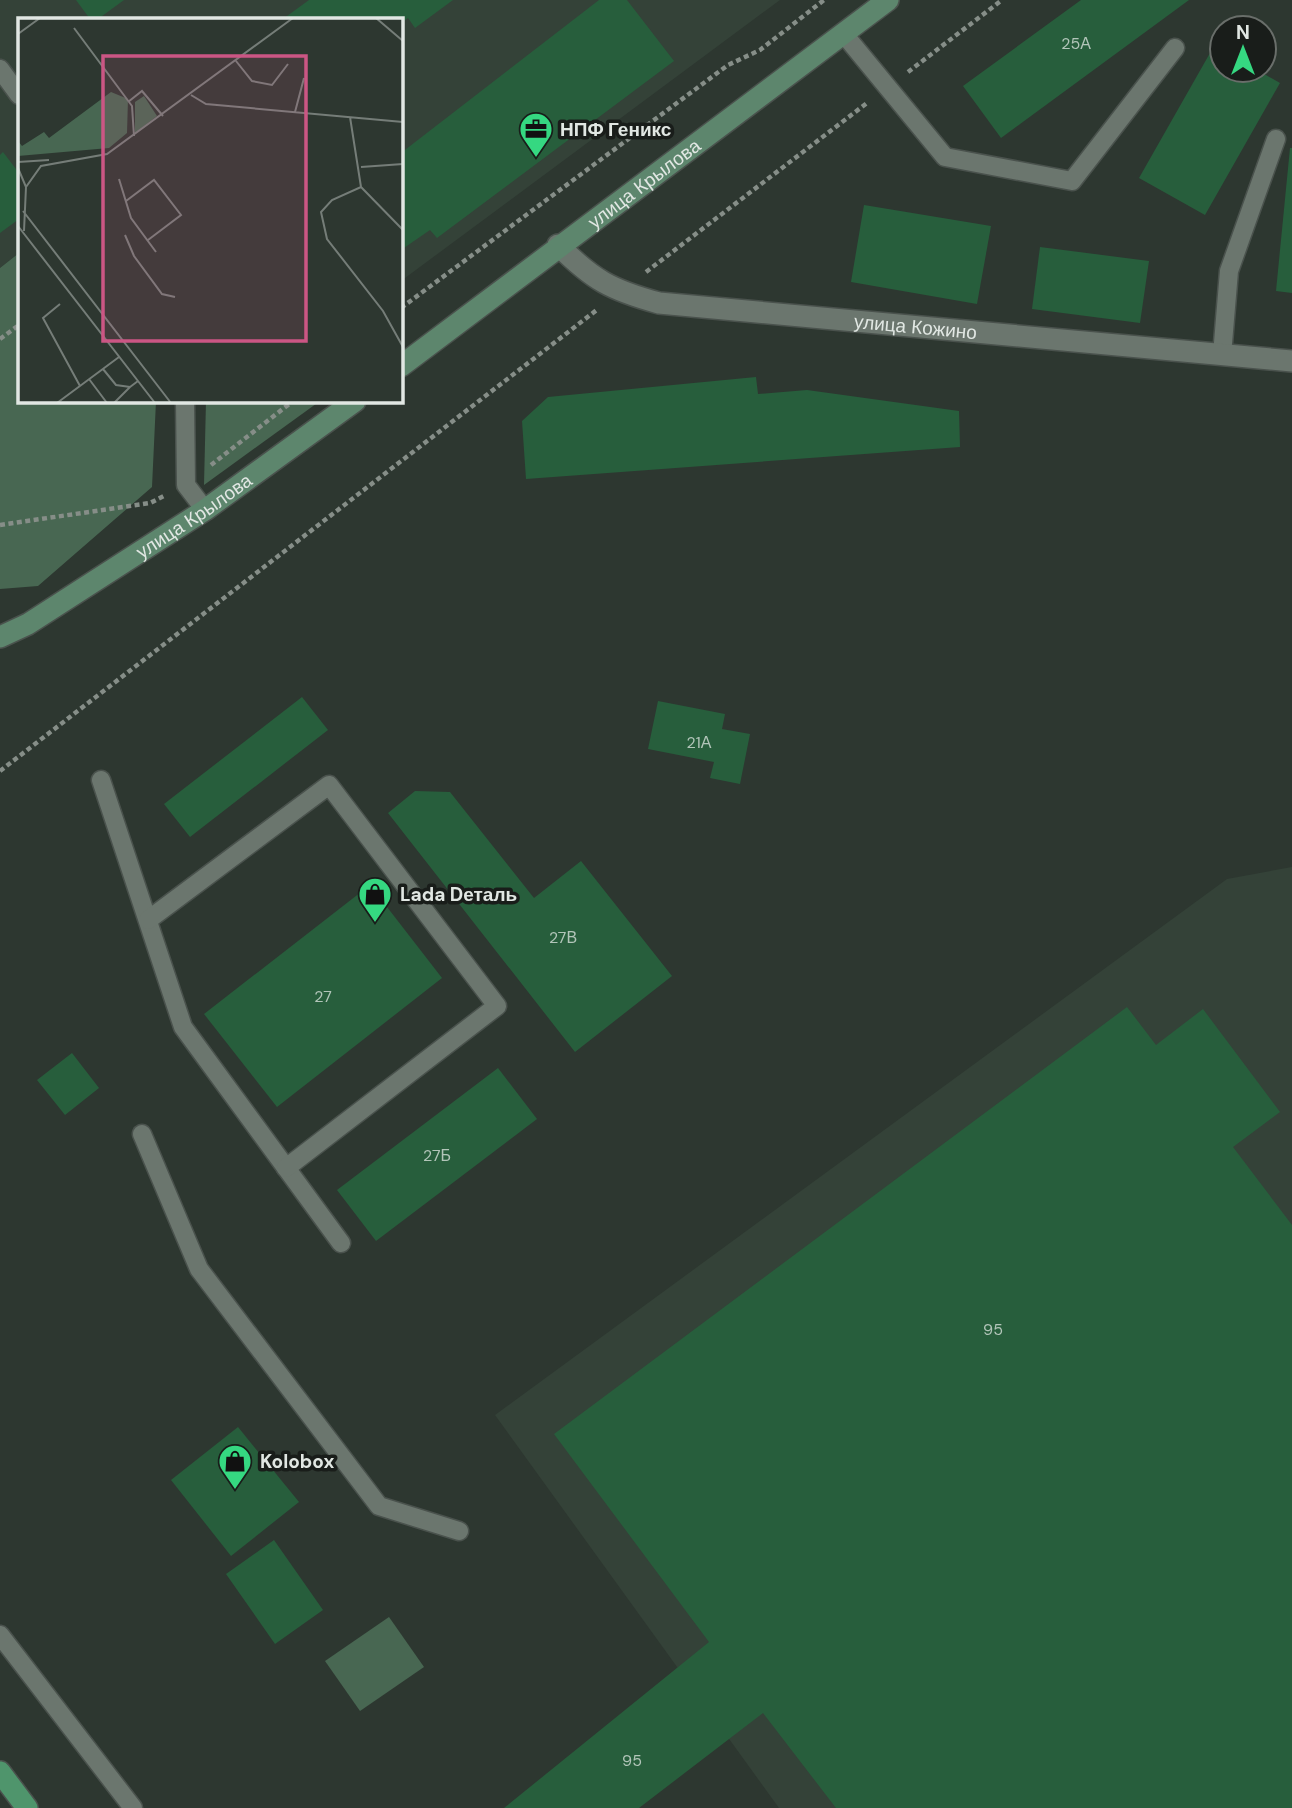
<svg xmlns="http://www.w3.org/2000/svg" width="1292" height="1808" font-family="'DM Sans',sans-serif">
  <rect width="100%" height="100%" fill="#2d3730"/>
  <!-- built -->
  <g fill="#344238">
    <polygon points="0,0 780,0 401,281 401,19 19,19 19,253 0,268"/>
    <polygon points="1292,867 1292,1808 779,1808 495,1415 1227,879"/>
  </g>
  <!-- green -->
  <g fill="#486752">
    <polygon points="19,253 19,401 156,401 152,487 38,586 0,589 0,268"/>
    <polygon points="206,401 320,401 204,485"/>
    <polygon points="389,1617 424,1667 360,1711 325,1661"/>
  </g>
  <!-- building -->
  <g fill="#275e3c">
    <polygon points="76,0 124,0 98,19 90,19"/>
    <polygon points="309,0 453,0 415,28 408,18 401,23 401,19 283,19"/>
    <polygon points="599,0 627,0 674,61 437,238 430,230 401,250 401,153"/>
    <polygon points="1081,0 1189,0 1001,138 963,86"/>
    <polygon points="1214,46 1222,50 1222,70 1257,70 1280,83 1205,215 1139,178"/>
    <polygon points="1290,148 1292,148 1292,293 1276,291"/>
    <polygon points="3,152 19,173 19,219 0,233 0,155"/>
    <polygon points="864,205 991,226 977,304 851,282"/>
    <polygon points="1040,247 1149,261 1140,323 1032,309"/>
    <polygon points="756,377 758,394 807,390 959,411 960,447 526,479 522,421 548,397"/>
    <polygon points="302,697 328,730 190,837 164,804"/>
    <polygon points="658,701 725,714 722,729 750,734 740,784 710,778 714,762 648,749"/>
    <polygon points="415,791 450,792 534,898 581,861 672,976 575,1052 388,813"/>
    <polygon points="370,885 442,978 277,1107 204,1014"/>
    <polygon points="1127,1007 1156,1045 1203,1009 1280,1112 1233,1147 1292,1225 1292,1808 836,1808 763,1713 639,1808 504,1808 709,1642 554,1434"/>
    <polygon points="72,1053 99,1088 65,1115 37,1080"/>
    <polygon points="498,1068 537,1119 376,1241 337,1190"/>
    <polygon points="238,1427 299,1502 231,1556 171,1480"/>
    <polygon points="274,1540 323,1610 275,1644 226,1574"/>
  </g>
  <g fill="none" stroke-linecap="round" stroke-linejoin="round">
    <defs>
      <g id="service">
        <polyline points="843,33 945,157 1072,181 1175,48"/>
        <polyline points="0,69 19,95"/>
        <polyline points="1222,355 1229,271 1276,139"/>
        <polyline points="185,401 186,485 205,510"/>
        <polyline points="101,780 183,1027 341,1243"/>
        <polyline points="148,920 329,785 497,1006 286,1168"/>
        <polyline points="142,1134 199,1269 379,1506 459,1531"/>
        <polyline points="0,1635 133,1808"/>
      </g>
      <g id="minor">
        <path id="s1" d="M558,245C593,280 611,290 659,303L1292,361"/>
      </g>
      <g id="secondary">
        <path id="s2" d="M401,366L888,0"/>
        <path id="s3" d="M0,637L28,624L205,510L355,401"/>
      </g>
      <polyline id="primary" points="0,1772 27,1808"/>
    </defs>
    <!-- service casing -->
    <use href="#service" stroke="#4a524d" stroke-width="21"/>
    <!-- minor casing -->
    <use href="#minor" stroke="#4a524d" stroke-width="24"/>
    <!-- secondary casing -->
    <use href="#secondary" stroke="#4a524d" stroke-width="24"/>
    <!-- primary casing -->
    <use href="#primary" stroke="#4a524d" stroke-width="24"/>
    <!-- path -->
    <g stroke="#868e88" stroke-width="4.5" stroke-dasharray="5 3.5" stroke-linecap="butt">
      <polyline points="908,72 1002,0"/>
      <polyline points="646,272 867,103"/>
      <polyline points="401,308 728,65 760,50 824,0"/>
      <polyline points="0,339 19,325"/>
      <polyline points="211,465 293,401"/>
      <polyline points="0,525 150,503 166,495"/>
      <polyline points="0,771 598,309"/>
    </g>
    <!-- service -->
    <use href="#service" stroke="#6b766e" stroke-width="18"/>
    <!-- minor -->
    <use href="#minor" stroke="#6b766e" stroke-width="21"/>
    <!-- secondary -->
    <use href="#secondary" stroke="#5d866d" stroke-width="21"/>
    <!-- primary -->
    <use href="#primary" stroke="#4f956c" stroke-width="21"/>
  </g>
  <!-- icons -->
  <defs>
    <symbol id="office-pin" viewBox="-11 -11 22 30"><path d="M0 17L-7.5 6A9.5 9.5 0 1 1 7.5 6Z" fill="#35d881" stroke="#191d1a"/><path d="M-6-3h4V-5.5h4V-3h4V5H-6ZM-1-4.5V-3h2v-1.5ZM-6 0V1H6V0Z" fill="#111"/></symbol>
    <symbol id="shop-pin" viewBox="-11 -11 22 30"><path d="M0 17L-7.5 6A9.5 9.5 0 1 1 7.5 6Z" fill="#35d881" stroke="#191d1a"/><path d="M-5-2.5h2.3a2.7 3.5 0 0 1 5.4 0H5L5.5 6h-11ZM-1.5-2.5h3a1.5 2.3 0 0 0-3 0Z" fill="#111"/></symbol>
  </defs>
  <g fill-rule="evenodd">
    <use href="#office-pin" x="517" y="110" width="38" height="52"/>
    <use href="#shop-pin" x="356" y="875" width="38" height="52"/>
    <use href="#shop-pin" x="216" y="1442" width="38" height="52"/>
  </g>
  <g text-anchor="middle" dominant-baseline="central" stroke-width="7" stroke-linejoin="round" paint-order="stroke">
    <!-- number labels -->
    <g font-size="16" fill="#b2c5b9">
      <text x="1076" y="43">25А</text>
      <text x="699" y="742">21А</text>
      <text x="563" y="937">27В</text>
      <text x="323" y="996">27</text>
      <text x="437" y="1155">27Б</text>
      <text x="993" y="1329">95</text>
      <text x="632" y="1760">95</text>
    </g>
    <!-- poi labels -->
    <g font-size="19" font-weight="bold" fill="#e1e7e3" stroke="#191d1a" text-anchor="start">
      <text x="560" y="129">НПФ Геникс</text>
      <text x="400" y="894">Lada Dеталь</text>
      <text x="260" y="1461">Kolobox</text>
    </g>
    <!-- street labels -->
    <g font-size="19" fill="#e1e7e3" stroke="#191d1a">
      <text stroke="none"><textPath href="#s2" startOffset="304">улица Крылова</textPath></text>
      <text stroke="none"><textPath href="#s1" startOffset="376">улица Кожино</textPath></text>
      <text stroke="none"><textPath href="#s3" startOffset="229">улица Крылова</textPath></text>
    </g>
  </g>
  <!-- overview -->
  <g transform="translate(18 18)">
    <rect width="385" height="385" fill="#2d3730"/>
    <path d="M93,74L110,81L109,115L91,130L0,138V123L4,128L26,114L31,120ZM126,78L139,98L117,115V84Z" fill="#486752"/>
    <path fill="none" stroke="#757d78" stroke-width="2" d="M358,0L385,23M56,10L114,88L116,118M0,16L22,0M218,43L234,63L254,67L270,46M173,77L188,86L385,104M110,84L124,73L145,98M277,94L286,60M332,99L343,169M0,144L31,142M343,149L385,146M0,150L8,169L6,213M101,161L113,200L138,234M8,169L23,148L89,136L275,0M108,183L136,162L163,197L130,222M5,193L153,385M0,208L137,385M385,212L343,169L314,182L303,194L309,221L365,293L385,329M107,217L116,238L144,276L157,279M42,286L25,300L62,368M85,351L98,367L112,369L120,363M71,361L89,385M39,385L101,339M96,385L112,369"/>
    <path fill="#cb5684" fill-opacity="0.15" stroke="#cb5684" stroke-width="3.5" d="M85,38H288V323H85Z"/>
    <rect width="385" height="385" fill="none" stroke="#e1e7e3" stroke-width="3.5"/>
  </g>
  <!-- north arrow -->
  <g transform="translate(1243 49)"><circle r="33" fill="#191d1a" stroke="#696e6a" stroke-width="2"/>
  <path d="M0-5L12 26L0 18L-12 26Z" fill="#35d881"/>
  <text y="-10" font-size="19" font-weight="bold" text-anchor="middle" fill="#e1e7e3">N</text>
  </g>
</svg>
